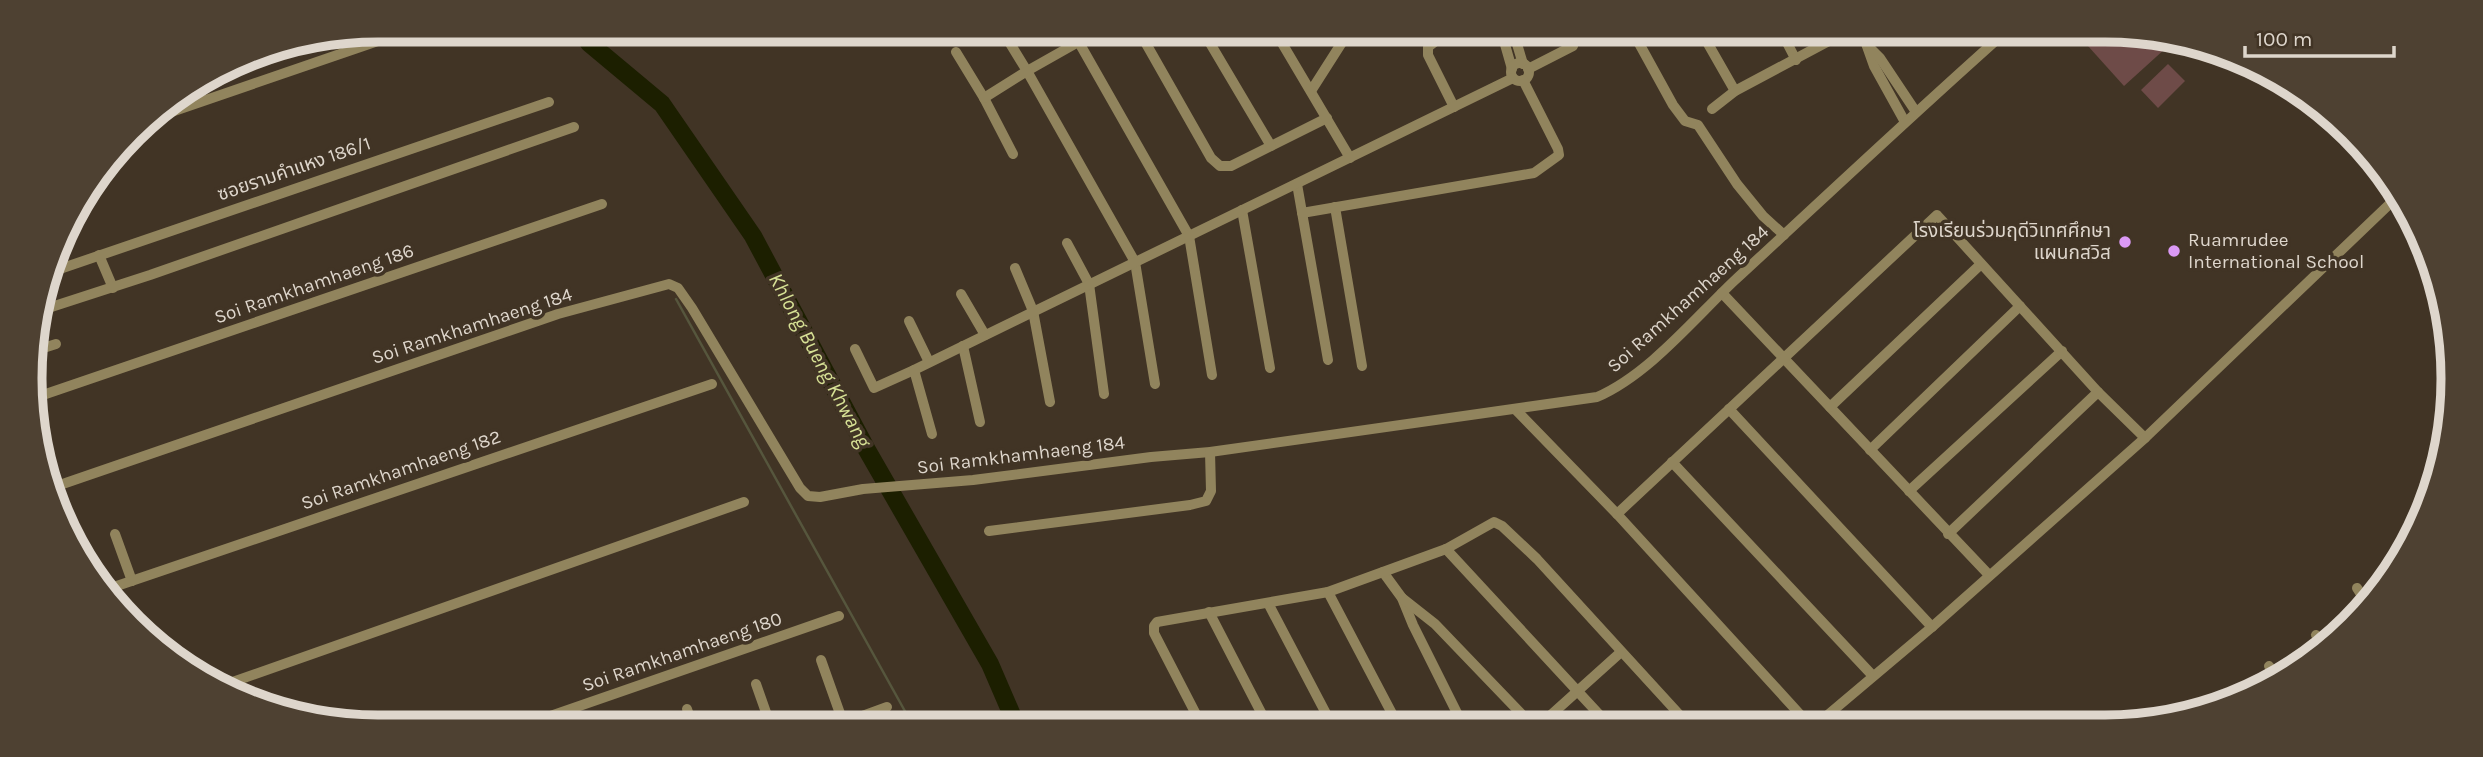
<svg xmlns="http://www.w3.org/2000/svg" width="2483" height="757" font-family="Karla,'Noto Sans Thai',sans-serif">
  <rect width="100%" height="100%" fill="#413425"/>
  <!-- green -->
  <g fill="#6e4b48">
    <polygon points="2079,36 2173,37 2177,38 2124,86"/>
    <polygon points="2168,64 2185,81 2158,108 2141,90"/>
  </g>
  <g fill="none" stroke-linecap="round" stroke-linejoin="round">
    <!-- stream -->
    <polyline stroke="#56563d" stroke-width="2.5" points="676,299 911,722"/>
    <!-- river -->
    <polyline stroke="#1c1f00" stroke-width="18" points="581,31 589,43 662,104 753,236 867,450 990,664 1015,722"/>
    <!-- minor -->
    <g stroke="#91845d" stroke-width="10">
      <polyline points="707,31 711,33"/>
      <polyline points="1003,32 1027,71 1096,32"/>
      <polyline points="1073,32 1189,236 1212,375"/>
      <polyline points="1140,33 1211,158 1220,166 1231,166 1327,118"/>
      <polyline points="1204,33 1271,146"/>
      <polyline points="1276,33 1350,158"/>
      <polyline points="1445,34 1428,47 1428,55 1454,107"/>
      <polyline points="1502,34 1512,69"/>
      <polyline points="1514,34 1523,64"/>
      <polyline points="1703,35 1735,91"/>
      <polyline points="1783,35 1796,60"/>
      <polyline points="1863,35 1874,66 1905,122"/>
      <polyline points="1635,36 1673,105 1685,121 1698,125 1737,184 1763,216 1784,235"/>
      <polyline points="1869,47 1880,58 1916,112"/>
      <polyline points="956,52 984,98 1013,154"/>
      <circle cx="1520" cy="72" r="9"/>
      <polyline points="1528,69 1573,46"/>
      <polyline points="1311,91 1348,33"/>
      <polyline points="984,98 1027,71 1135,262 1155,384"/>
      <polyline points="1712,109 1735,91 1840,35"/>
      <polyline points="145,121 410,30"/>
      <polyline points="1297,184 1328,360"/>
      <polyline points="1335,207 1362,366"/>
      <polyline points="1242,210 1270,368"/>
      <polyline points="1302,213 1534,173 1559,155 1558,149 1523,80"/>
      <polyline points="1067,243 1089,284 1104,394"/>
      <polyline points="99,255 113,288"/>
      <polyline points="1015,268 1033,311 1050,402"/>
      <polyline points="51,272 549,102"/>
      <polyline points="1722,293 1989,575"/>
      <polyline points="961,294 985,335"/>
      <polyline points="39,311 150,275 574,127"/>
      <polyline points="909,321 929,362"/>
      <polyline points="963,346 980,422"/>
      <polyline points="855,349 874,388 914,370 1513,78"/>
      <polyline points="34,351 56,344"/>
      <polyline points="914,370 932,434"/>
      <polyline points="37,397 602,204"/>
      <polyline points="1830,407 1981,264"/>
      <polyline points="1515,409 1617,514 1807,722 1810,724"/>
      <polyline points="1729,409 1932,627"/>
      <polyline points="1870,450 2020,306"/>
      <polyline points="1672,462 1873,676"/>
      <path d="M51,488L558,314L669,284L678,288L692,308L800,488L808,496L820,497L863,489L973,480L1151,457L1210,452L1597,397C1648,375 1693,320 1734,281C1823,199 1911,116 2001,36"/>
      <polyline points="1909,491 2062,351"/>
      <polyline points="1617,514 1937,215 2098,392 2145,438"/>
      <polyline points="989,531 1190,505 1206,501 1211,491 1210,452"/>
      <polyline points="115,534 132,581"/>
      <polyline points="1948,534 2098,392"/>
      <polyline points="1446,549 1607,723"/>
      <polyline points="2402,550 2405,555"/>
      <polyline points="1383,572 1402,598 1413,625 1462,723"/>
      <polyline points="2357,588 2366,602"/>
      <polyline points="102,591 712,384"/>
      <polyline points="1328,592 1397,723"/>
      <polyline points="1402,598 1435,624 1530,723"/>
      <polyline points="1268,603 1331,723"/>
      <polyline points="1209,612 1266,722"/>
      <polyline points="2316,635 2325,647"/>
      <polyline points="821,660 843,722"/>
      <polyline points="2269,666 2278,679"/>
      <polyline points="756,684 769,721"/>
      <polyline points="224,685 744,502"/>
      <polyline points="2220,701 2221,703"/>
      <polyline points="687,709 691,721"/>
      <polyline points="536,721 839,616"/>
      <polyline points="846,722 887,707"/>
      <polyline points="1200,722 1154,633 1154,626 1157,622 1328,592 1446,549 1494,522 1502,526 1537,559 1687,723"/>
      <polyline points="1542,723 1621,652"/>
      <polyline points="1817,724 1932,627 2145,438 2399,195"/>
    </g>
  </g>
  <!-- markers -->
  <g fill="#db99f5" stroke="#413425" stroke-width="2.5">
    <circle cx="2125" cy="242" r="7"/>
    <circle cx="2174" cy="251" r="7"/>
  </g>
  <g text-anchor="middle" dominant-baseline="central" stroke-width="7" stroke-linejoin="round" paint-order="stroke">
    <!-- street labels -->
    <g font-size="19" fill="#ded6cc" stroke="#413425">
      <text transform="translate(294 169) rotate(-19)">ซอยรามคำแหง 186/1</text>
      <text transform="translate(314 284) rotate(-19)">Soi Ramkhamhaeng 186</text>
      <text transform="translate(1688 299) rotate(-42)">Soi Ramkhamhaeng 184</text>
      <text transform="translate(472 326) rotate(-18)">Soi Ramkhamhaeng 184</text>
      <text transform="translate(1021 455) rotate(-7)">Soi Ramkhamhaeng 184</text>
      <text transform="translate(401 470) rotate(-19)">Soi Ramkhamhaeng 182</text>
      <text transform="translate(682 652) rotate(-19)">Soi Ramkhamhaeng 180</text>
    </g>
    <!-- poi labels -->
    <g font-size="19" fill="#ded6cc" stroke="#413425" text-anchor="end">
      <text x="2111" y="231">โรงเรียนร่วมฤดีวิเทศศึกษา<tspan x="2111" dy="22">แผนกสวิส</tspan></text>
      <text x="2188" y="240" text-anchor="start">Ruamrudee<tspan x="2188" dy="22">International School</tspan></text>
    </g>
    <!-- water labels -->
    <g font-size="21" font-style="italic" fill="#d7e195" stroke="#413425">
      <text transform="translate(820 360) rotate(62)">Khlong Bueng Khwang</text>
    </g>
  </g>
  <!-- crop -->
  <path d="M0 0H2483V757H0ZM378 42H2105A336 336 0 0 1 2441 378V379A336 336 0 0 1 2105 715H378A336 336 0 0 1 42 379V378A336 336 0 0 1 378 42Z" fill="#4e4132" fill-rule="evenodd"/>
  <path fill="none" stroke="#ded6cc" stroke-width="9" d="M378 42H2105A336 336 0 0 1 2441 378V379A336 336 0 0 1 2105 715H378A336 336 0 0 1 42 379V378A336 336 0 0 1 378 42Z"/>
  <!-- scale -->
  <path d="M2245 46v10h149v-10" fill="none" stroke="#ded6cc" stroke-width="3.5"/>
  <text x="2256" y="46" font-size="21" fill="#ded6cc" stroke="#413425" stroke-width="5" paint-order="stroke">100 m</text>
</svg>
